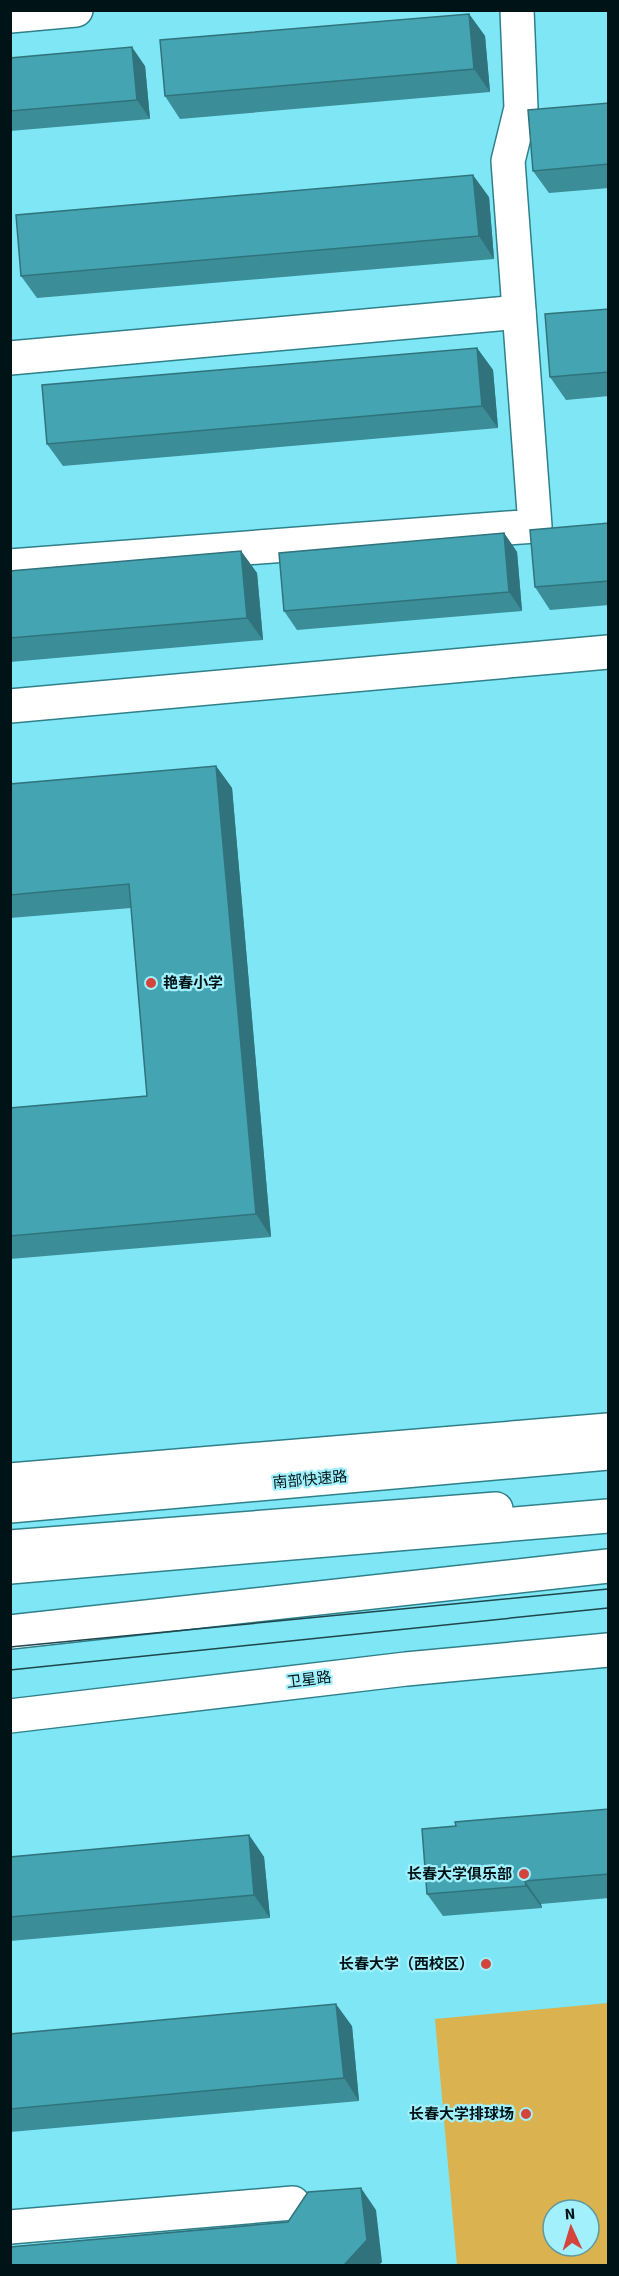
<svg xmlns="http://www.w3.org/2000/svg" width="619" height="2276" font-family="'Source Sans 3','Noto Sans SC',sans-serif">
  <rect width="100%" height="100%" fill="#7ee6f4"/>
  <!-- green -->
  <path fill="#dab24f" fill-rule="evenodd" d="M608,2003V2265H457L435,2019ZM553,2210H589V2246H553Z"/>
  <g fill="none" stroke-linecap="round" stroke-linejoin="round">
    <defs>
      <g id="minor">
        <polyline points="10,16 76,10"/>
        <polyline points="10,358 519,312"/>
        <polyline points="10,566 535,526 508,161 521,108 517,10"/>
        <polyline points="10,706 608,652"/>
        <polyline points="10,2227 293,2203"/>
      </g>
      <g id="major">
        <polyline points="10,1480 608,1430"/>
        <polyline points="10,1547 496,1509"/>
        <polyline points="10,1716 406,1669 608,1650"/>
      </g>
      <g id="highway">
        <polyline points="10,1506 608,1453"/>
        <polyline points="10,1567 608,1516"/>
        <polyline points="10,1632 608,1566"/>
      </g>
    </defs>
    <!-- minor casing -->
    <use href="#minor" stroke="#2f808b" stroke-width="36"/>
    <!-- major casing -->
    <use href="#major" stroke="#2f808b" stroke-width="36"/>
    <!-- highway casing -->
    <use href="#highway" stroke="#2f808b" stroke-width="36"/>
    <!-- minor -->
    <use href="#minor" stroke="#fff" stroke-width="33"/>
    <!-- major -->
    <use href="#major" stroke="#fff" stroke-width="33"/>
    <!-- highway -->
    <use href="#highway" stroke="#fff" stroke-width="33"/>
    <!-- tram -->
    <g stroke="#1e464c" stroke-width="1.5">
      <polyline points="10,1647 608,1589"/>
      <polyline points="10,1670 608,1608"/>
    </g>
  </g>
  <!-- wall -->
  <g fill="#3b8d98">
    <polygon points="469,14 485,36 490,92 180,119 165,96"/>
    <polygon points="10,58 145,66 150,119 10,131"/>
    <polygon points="609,103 609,188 549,193 533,171"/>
    <polygon points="489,197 494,259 37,298 21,276"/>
    <polygon points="609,309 609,396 566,400 550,377"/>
    <polygon points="477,348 493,370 498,428 63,466 47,444"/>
    <polygon points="609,523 609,605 550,610 535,587"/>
    <polygon points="504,533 517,552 522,611 297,630 284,611"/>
    <polygon points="241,551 257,573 263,640 10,662 10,571"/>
    <polygon points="216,766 232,788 271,1237 10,1259 10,1108 147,1096 131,908 10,918 10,784"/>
    <polygon points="609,1809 609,1898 541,1904 542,1908 443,1916 427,1894"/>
    <polygon points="249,1835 264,1857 270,1918 10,1941 10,1857"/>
    <polygon points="352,2026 359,2101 10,2132 10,2034"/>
  </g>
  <!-- shaded-wall -->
  <g fill="#30737c">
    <polygon points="469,14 485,36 490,92 474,69"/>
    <polygon points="132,47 145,66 150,119 137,100"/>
    <polygon points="473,175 489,197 494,259 479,236"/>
    <polygon points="477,348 493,370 498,428 482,406"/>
    <polygon points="504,533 517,552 522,611 509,592"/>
    <polygon points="241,551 257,573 263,640 247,618"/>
    <polygon points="216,766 232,788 271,1237 256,1214"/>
    <polygon points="249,1835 264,1857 270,1918 254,1895"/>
    <polygon points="525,1881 541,1904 542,1908 526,1886"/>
    <polygon points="336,2004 352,2026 359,2101 344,2078"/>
    <polygon points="361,2188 376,2210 382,2262 379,2265 344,2265"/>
  </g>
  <!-- building -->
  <g fill="#45a4b1" stroke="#30737c" stroke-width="1.5">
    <polygon points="469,14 474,69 165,96 160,40"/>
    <polygon points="132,47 137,100 10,111 10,58"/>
    <polygon points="609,103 609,164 533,171 528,110"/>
    <polygon points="473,175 479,236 21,276 16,215"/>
    <polygon points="609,309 609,372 550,377 545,314"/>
    <polygon points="477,348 482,406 47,444 42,385"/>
    <polygon points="609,523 609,581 535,587 530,530"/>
    <polygon points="504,533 509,592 284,611 279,553"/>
    <polygon points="241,551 247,618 10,638 10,571"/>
    <polygon points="216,766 256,1214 10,1236 10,1108 147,1096 129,884 10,895 10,784"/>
    <polygon points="609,1809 609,1874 525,1881 526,1886 427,1894 422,1829 456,1826 455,1822"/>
    <polygon points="249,1835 254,1895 10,1917 10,1857"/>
    <polygon points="336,2004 344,2078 10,2109 10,2034"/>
    <polygon points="361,2188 367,2240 344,2265 10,2265 10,2247 288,2222 308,2192"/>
  </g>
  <!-- markers -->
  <g fill="#d3443c" stroke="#a1f0fb" stroke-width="2">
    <circle cx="151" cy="983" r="6"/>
    <circle cx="524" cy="1874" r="6"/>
    <circle cx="486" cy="1964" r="6"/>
    <circle cx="526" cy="2114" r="6"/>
  </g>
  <g text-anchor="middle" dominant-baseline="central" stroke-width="4.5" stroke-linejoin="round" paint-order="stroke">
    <!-- poi labels -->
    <g font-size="15" font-weight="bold" fill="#001417" stroke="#a1f0fb" text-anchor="end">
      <text x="163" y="983" text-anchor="start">艳春小学</text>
      <text x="512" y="1874">长春大学俱乐部</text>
      <text x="474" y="1964">长春大学（西校区）</text>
      <text x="514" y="2114">长春大学排球场</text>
    </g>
    <!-- street labels -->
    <g font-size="15" fill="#001417" stroke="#a1f0fb">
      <text transform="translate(310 1480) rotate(-5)">南部快速路</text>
      <text transform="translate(309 1680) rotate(-7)">卫星路</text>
    </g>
  </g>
  <!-- border -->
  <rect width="619" height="2276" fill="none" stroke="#001417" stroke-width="24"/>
  <!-- north arrow -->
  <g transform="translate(571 2228) rotate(356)"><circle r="28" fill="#a1f0fb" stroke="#6198a0" stroke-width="1.5"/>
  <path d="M0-4.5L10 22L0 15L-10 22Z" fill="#d3443c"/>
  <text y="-9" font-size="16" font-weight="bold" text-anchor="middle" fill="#001417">N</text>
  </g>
</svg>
